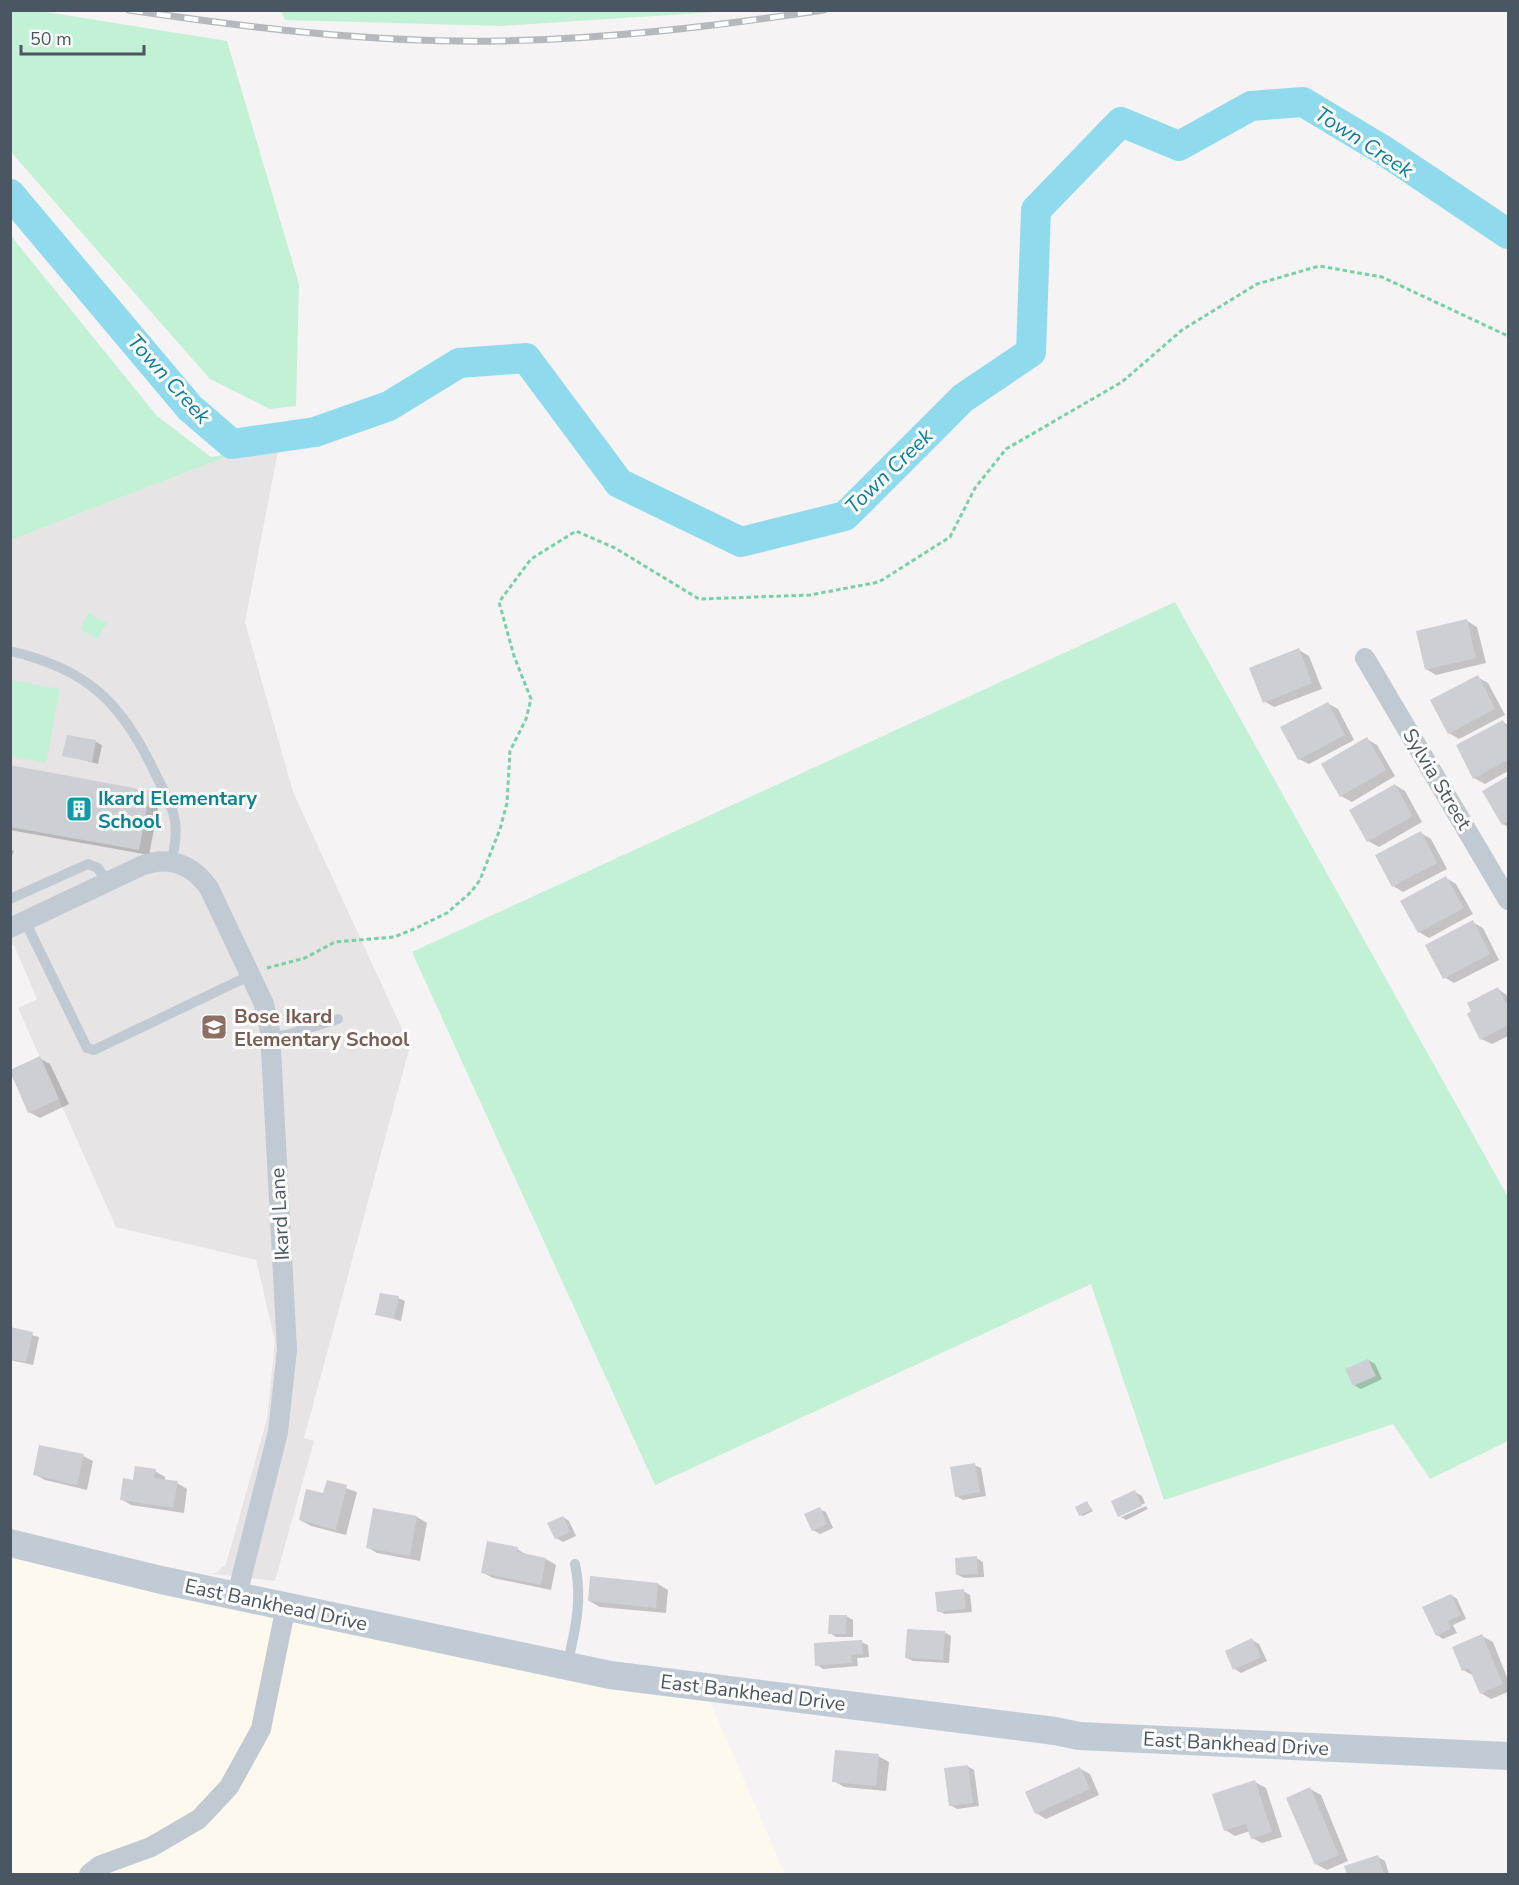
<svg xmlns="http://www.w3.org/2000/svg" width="1519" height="1885" font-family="'Nunito Sans',sans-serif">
  <rect width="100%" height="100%" fill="#f5f3f3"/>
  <!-- commercial -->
  <polygon fill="#fdf9ef" points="10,1555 709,1699 785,1874 11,1874"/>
  <!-- education -->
  <polygon fill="#e6e4e5" points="279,446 245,622 293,792 410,1046 304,1438 314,1441 275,1581 207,1573 216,1573 226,1564 267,1419 275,1341 256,1260 116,1227 18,1008 37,999 14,945 11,946 11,540 236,453"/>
  <!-- green -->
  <g fill="#c3f1d5">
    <polygon points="10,11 40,11 227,41 299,284 296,406 270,409 210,379 11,152"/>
    <polygon points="281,11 731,11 502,26 285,20"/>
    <polygon points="11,236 157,416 211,457 236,453 11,540"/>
    <polygon points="1175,602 1508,1197 1508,1441 1430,1479 1393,1424 1164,1500 1091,1284 655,1485 412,952"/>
    <polygon points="88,613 107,623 97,639 80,629"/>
    <polygon points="10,680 60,689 46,763 11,756"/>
  </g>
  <!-- shadow -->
  <g fill="#0003">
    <polygon points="1467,621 1477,627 1486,663 1436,675 1426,669"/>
    <polygon points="1299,650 1309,656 1322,689 1274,707 1264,701"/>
    <polygon points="1477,677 1488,683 1505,715 1459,739 1449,733"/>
    <polygon points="1327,703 1338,709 1354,740 1309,764 1299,759"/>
    <polygon points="1503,722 1508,725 1508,771 1485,784 1474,778"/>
    <polygon points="1367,739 1377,745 1395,776 1352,802 1341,796"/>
    <polygon points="96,742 102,745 98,764 64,755"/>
    <polygon points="10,767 150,792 160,798 149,855 10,830"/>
    <polygon points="1508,778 1508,827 1503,824 1485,791"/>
    <polygon points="1395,785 1405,791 1422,822 1379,847 1368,841"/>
    <polygon points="1421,833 1431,839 1447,869 1403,892 1393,886"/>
    <polygon points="10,849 14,851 10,860"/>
    <polygon points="1446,878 1456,884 1473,914 1429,938 1419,932"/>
    <polygon points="1472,922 1483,928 1499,960 1454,983 1444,977"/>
    <polygon points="1498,989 1508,996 1508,1036 1492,1044 1481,1039"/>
    <polygon points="39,1058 50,1064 69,1104 40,1118 29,1112 10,1072"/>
    <polygon points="398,1298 405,1301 401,1321 377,1314"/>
    <polygon points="10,1329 39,1337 33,1365 10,1360"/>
    <polygon points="1368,1360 1375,1364 1382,1379 1361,1389 1354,1385"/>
    <polygon points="83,1456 93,1461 87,1490 45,1480 34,1474"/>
    <polygon points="974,1465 981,1468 986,1496 963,1500 956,1496"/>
    <polygon points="155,1471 165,1477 165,1481 177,1483 187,1489 184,1513 131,1505 121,1499 134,1482"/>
    <polygon points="328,1482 357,1492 346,1535 311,1526 300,1520 325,1495"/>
    <polygon points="1135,1492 1142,1496 1145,1503 1119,1516"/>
    <polygon points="1087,1502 1093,1511 1083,1516 1080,1515"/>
    <polygon points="1146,1506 1148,1509 1126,1520 1121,1517"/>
    <polygon points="819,1509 826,1512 833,1528 820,1534 813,1530"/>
    <polygon points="417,1517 427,1523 420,1561 377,1553 367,1547"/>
    <polygon points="563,1517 569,1521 576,1536 563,1542 556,1538"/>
    <polygon points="517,1549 527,1555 546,1559 556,1565 551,1590 493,1578 482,1572"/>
    <polygon points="976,1558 983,1562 984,1577 964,1578 958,1575"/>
    <polygon points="592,1578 658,1584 668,1590 666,1613 600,1607 589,1601"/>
    <polygon points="963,1591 970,1595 972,1612 945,1614 938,1611"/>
    <polygon points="1451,1595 1457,1599 1466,1619 1453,1625 1457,1633 1443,1639 1437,1635"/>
    <polygon points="846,1616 853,1620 853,1637 836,1637 830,1633"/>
    <polygon points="944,1632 951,1636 949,1663 913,1661 907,1658"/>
    <polygon points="1482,1636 1493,1642 1508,1680 1508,1692 1491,1699 1481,1693 1474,1676 1463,1670"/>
    <polygon points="1252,1640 1259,1644 1267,1661 1241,1673 1235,1669"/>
    <polygon points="861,1642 868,1645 869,1657 857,1658 858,1666 823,1669 817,1665"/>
    <polygon points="878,1756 889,1762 886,1791 844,1787 834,1781"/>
    <polygon points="967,1766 974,1770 979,1806 957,1809 950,1805"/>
    <polygon points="1079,1768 1090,1774 1099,1795 1046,1819 1036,1813"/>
    <polygon points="1255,1782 1266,1788 1282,1837 1262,1843 1252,1838 1250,1831 1235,1836 1225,1830"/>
    <polygon points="1310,1789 1321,1795 1348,1861 1327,1870 1316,1864"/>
    <polygon points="1378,1857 1385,1861 1389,1874 1348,1874 1346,1867"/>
  </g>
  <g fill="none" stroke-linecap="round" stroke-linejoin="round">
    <!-- river -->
    <polyline stroke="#90daee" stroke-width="30" points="10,194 190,408 232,444 315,432 389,406 459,363 526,358 619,483 741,542 845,516 963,398 1031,352 1036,210 1121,122 1179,146 1251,106 1303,102 1383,150 1508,234"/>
  </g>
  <!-- building -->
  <g fill="#cdcfd5">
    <polygon points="1467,619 1476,658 1425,670 1416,631"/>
    <polygon points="1299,648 1312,683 1263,703 1249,668"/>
    <polygon points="1478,675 1495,709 1448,734 1430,700"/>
    <polygon points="1328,702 1345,735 1298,760 1280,727"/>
    <polygon points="1503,720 1508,731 1508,760 1473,779 1456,745"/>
    <polygon points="67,735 96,740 92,762 62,756"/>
    <polygon points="1367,737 1386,770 1340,797 1321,764"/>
    <polygon points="10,765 150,791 139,850 10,827"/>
    <polygon points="1508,776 1508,821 1502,825 1482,791"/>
    <polygon points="1395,784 1413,816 1367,842 1349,810"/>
    <polygon points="1421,831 1437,863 1392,887 1375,855"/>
    <polygon points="1446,876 1464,908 1418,933 1400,901"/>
    <polygon points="1473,920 1490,954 1443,979 1425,945"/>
    <polygon points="1498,987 1506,1004 1508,1002 1508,1025 1480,1040 1467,1014 1471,1011 1467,1003"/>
    <polygon points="40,1056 59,1099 28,1113 10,1070"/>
    <polygon points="380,1293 399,1296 394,1319 375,1315"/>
    <polygon points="10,1327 33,1332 26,1362 10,1359"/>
    <polygon points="1368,1359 1376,1376 1353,1386 1345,1369"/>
    <polygon points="39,1445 84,1454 77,1485 33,1475"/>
    <polygon points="975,1463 980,1492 955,1497 950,1467"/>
    <polygon points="135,1466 156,1469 154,1478 178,1481 173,1508 120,1500 123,1478 133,1480"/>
    <polygon points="327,1480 347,1485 336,1530 299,1520 306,1489 323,1493"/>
    <polygon points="1135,1490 1142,1506 1118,1517 1111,1501"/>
    <polygon points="1087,1501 1091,1510 1079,1516 1075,1507"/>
    <polygon points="820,1507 827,1524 812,1531 804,1514"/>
    <polygon points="373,1508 417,1516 410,1556 366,1548"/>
    <polygon points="563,1516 570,1532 555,1539 547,1523"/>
    <polygon points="487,1541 518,1547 517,1552 546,1558 541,1585 481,1573"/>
    <polygon points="977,1556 978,1574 956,1575 955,1558"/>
    <polygon points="590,1576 658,1583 656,1608 588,1601"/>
    <polygon points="964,1589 966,1609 937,1612 935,1592"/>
    <polygon points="1451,1594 1461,1615 1448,1621 1451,1629 1436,1636 1422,1607"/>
    <polygon points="829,1615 847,1615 846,1634 828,1634"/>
    <polygon points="907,1629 945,1631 943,1660 905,1658"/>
    <polygon points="1482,1634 1503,1684 1480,1694 1469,1668 1462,1671 1452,1647"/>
    <polygon points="1252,1638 1261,1657 1233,1670 1225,1651"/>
    <polygon points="862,1640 863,1654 851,1655 852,1663 815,1666 814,1643"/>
    <polygon points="835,1750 879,1754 876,1786 832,1782"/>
    <polygon points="968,1765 973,1803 949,1806 944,1768"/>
    <polygon points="1080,1767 1090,1789 1035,1814 1025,1792"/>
    <polygon points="1255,1780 1272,1832 1251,1839 1246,1824 1224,1831 1212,1794"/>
    <polygon points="1310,1787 1339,1855 1315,1865 1286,1798"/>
    <polygon points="1378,1855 1384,1874 1347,1874 1344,1866"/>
  </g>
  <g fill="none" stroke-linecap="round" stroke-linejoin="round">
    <!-- path -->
    <polyline stroke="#7ad0a6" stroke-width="3" stroke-dasharray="4.5 3" stroke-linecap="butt" points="267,968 305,958 335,942 394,937 414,929 447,913 471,892 480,880 500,829 507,803 510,751 526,719 531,699 514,656 499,602 531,559 576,531 615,548 699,599 810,595 879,582 950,537 975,488 1006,449 1122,382 1182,330 1257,284 1319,266 1382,277 1508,336"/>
    <!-- lane -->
    <g stroke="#c1cad2" stroke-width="10">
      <path d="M10,651C88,669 122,703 155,773C173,809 181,819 172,860"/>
      <polyline points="10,899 88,864 98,868 107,882"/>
      <polyline points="25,921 87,1048 94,1050 251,975"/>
      <polyline points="270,1037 286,1035 338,1019"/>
      <path d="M567,1666C575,1631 583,1600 575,1564"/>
    </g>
    <!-- street -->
    <g stroke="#c1cad2" stroke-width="20">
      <polyline points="1365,658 1508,900"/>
      <path d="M10,928L141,866C169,855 192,864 209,888L264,1004L270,1031L287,1350L278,1432L237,1595"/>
      <polyline points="89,1874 99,1866 151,1847 199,1819 229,1787 261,1729 286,1606"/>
    </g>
    <!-- secondary -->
    <polyline stroke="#c1cbd6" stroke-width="28" points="10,1543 161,1580 610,1675 1055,1731 1079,1736 1508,1756"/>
    <defs>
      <path id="rail" d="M129,10C251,28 375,43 499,41C609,39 716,26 824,10"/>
    </defs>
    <!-- rail casing -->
    <use href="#rail" stroke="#b5b8bd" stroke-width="7"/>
    <!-- rail -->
    <use href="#rail" stroke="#fff" stroke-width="4.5" stroke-dasharray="14" stroke-linecap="butt"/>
  </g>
  <!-- icons -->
  <defs>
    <symbol id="building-square" viewBox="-11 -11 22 22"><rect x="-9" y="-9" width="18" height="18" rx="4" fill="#0f9aa8" stroke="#fff"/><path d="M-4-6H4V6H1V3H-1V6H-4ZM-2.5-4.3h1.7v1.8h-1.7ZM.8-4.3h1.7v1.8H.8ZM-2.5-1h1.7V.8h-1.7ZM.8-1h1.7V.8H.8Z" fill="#fff"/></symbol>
    <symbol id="school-square" viewBox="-11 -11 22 22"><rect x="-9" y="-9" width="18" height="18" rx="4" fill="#8d6e63" stroke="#fff"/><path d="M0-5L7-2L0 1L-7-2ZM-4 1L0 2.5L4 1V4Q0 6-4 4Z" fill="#fff"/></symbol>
  </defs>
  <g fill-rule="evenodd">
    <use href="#building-square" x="64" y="794" width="30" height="30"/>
    <use href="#school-square" x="199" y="1012" width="30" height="30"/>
  </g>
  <g text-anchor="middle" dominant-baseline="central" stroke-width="6" stroke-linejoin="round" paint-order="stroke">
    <!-- street labels -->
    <g font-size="20" fill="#4a5661" stroke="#fff">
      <text transform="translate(1437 779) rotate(59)">Sylvia Street</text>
      <text transform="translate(280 1214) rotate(-93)">Ikard Lane</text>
      <text transform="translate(276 1605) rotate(12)">East Bankhead Drive</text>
      <text transform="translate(753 1693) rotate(7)">East Bankhead Drive</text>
      <text transform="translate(1236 1744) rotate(3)">East Bankhead Drive</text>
    </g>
    <!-- culture labels -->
    <g font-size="20" font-weight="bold" fill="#0d838f" stroke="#fff" text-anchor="start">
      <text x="98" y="798">Ikard Elementary<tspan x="98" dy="23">School</tspan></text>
    </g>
    <!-- education labels -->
    <g font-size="20" font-weight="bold" fill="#785e54" stroke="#fff" text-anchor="start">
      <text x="234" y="1016">Bose Ikard<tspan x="234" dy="23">Elementary School</tspan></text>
    </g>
    <!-- water labels -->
    <g font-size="21" font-style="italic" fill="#0c7c9b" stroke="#fff">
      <text transform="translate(1364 142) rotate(33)">Town Creek</text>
      <text transform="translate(169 379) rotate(48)">Town Creek</text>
      <text transform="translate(889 471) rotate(-44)">Town Creek</text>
    </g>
  </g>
  <!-- border -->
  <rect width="1519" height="1885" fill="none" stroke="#4a5661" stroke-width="24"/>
  <!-- scale -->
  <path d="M21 45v9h123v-9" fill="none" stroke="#4a5661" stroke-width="3"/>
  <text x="30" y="45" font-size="18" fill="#4a5661" stroke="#ffffff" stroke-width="4.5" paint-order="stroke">50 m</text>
</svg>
